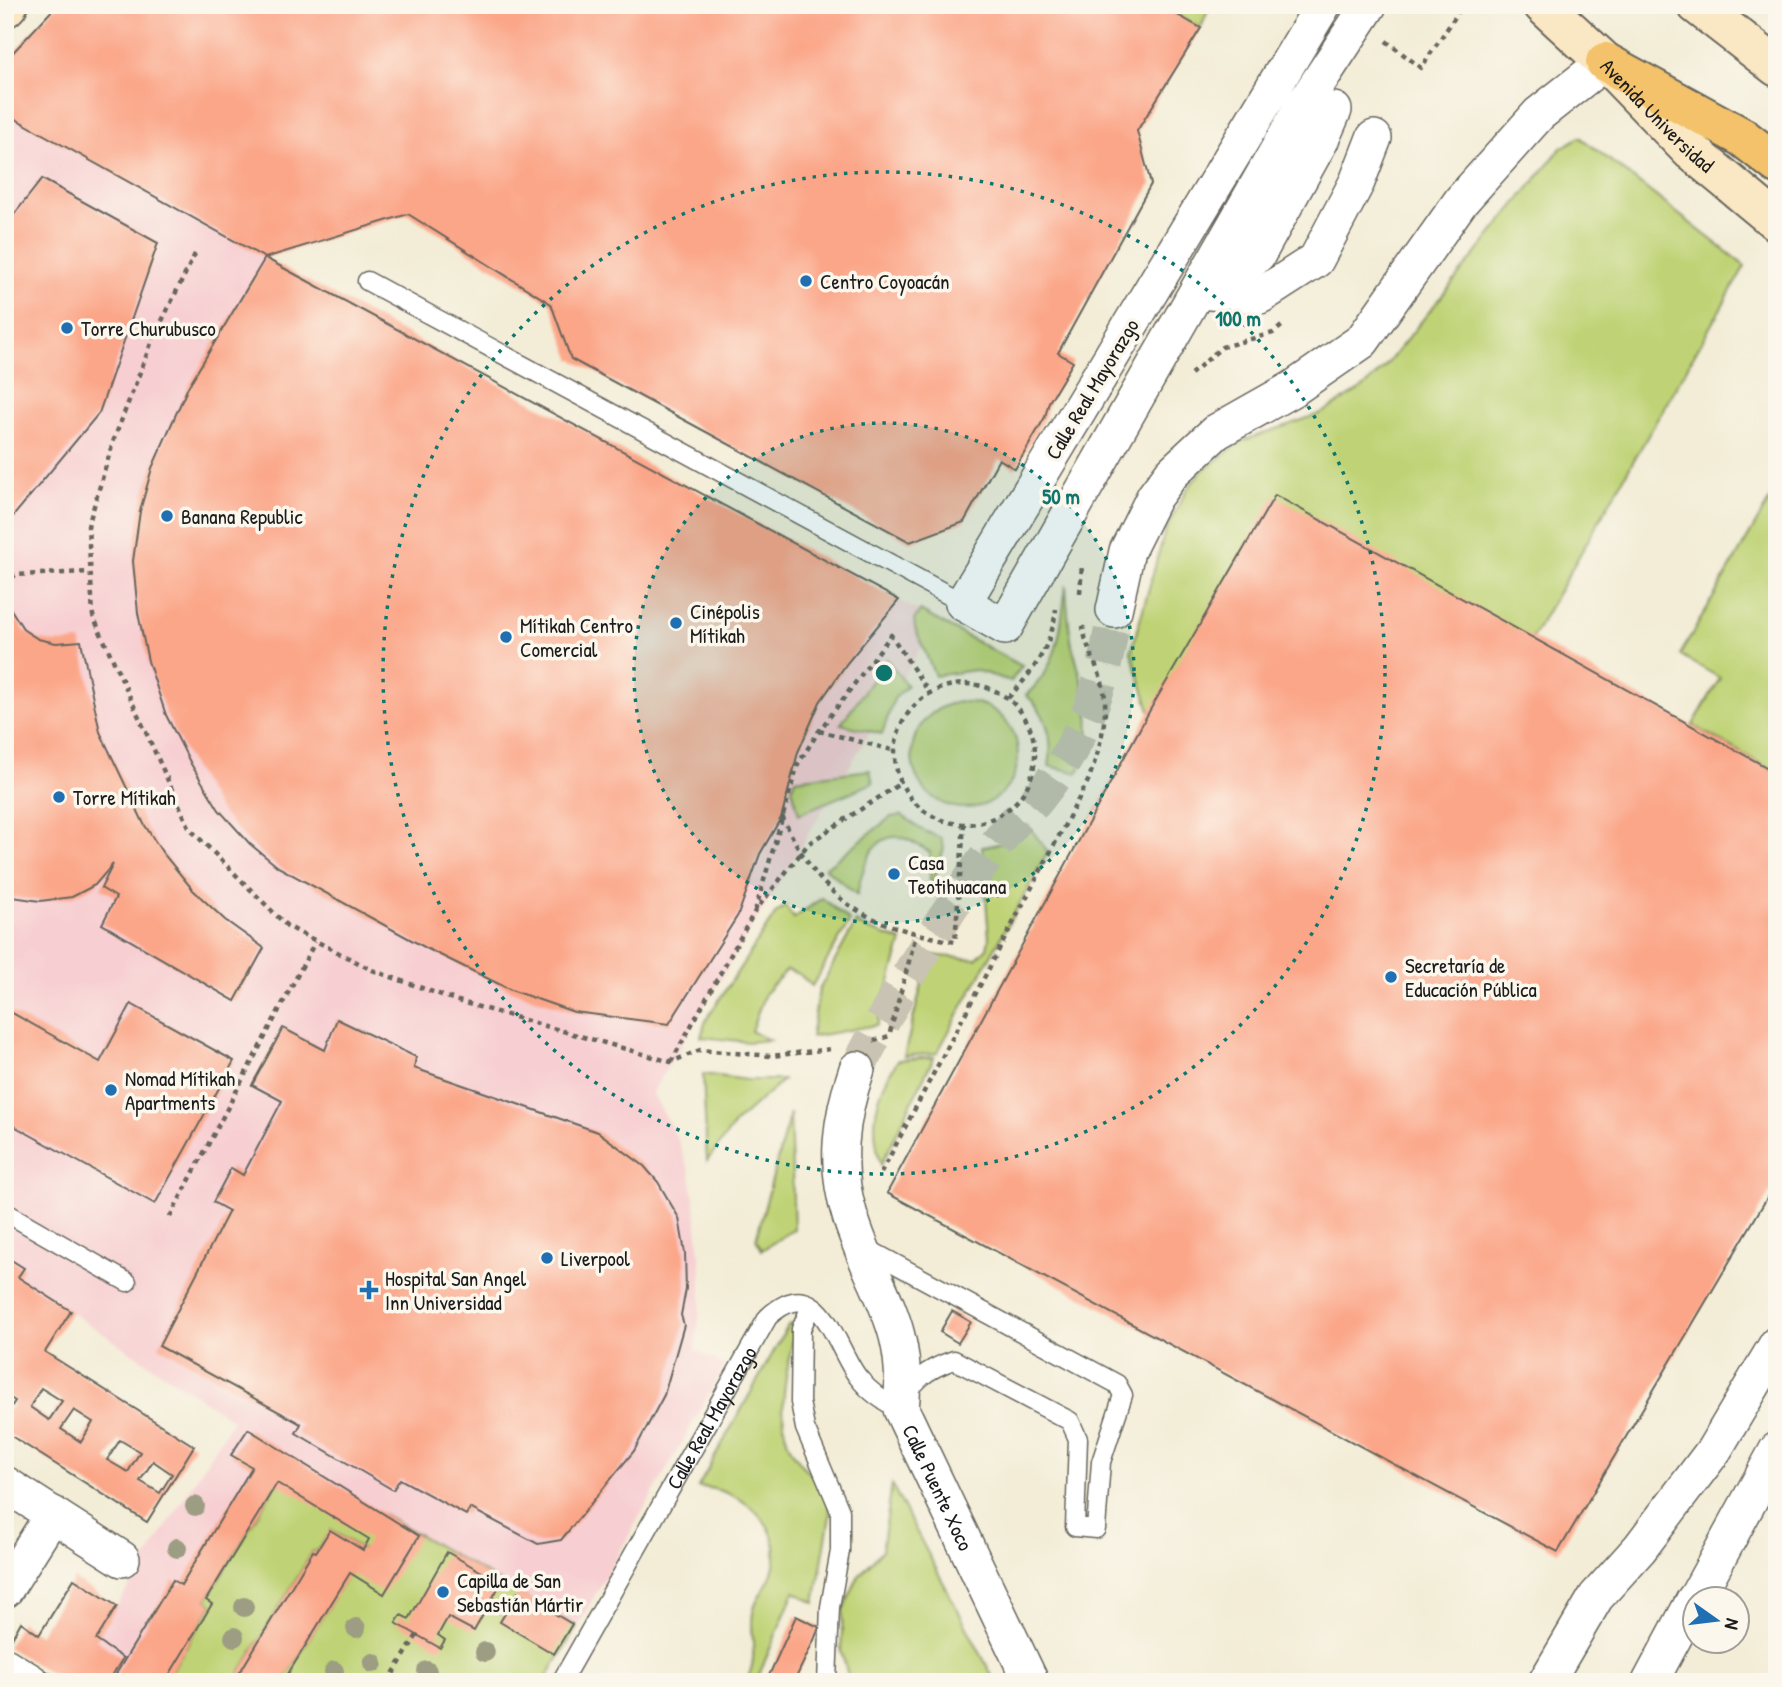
<svg xmlns="http://www.w3.org/2000/svg" width="1782" height="1687" font-family="'Patrick Hand',sans-serif">
  <rect width="100%" height="100%" fill="#fbf7ec"/>
  <filter id="ink" filterUnits="userSpaceOnUse"><feTurbulence type="fractalNoise" baseFrequency=".0143" numOctaves="2"/><feDisplacementMap in="SourceGraphic" scale="14" xChannelSelector="R" yChannelSelector="G"/><feConvolveMatrix kernelMatrix="1 2 1 2 8 2 1 2 1" color-interpolation-filters="sRGB"/></filter>
  <filter id="wash" filterUnits="userSpaceOnUse"><feTurbulence type="fractalNoise" baseFrequency=".00686" numOctaves="4" result="noise"/><feDisplacementMap in="SourceGraphic" scale="28" xChannelSelector="R" yChannelSelector="G"/><feGaussianBlur stdDeviation="1.57" result="paint"/><feColorMatrix in="noise" values="0 0 0 0 0 0 0 0 0 0 0 0 0 0 0 0 0 1.4 0 .05"/><feComposite in="paint" operator="in"/></filter>
  <g filter="url(#wash)">
    <rect width="100%" height="100%" fill="#f3edd7"/>
    <!-- built -->
    <polygon fill="#f7cfd2" points="5,113 265,258 937,621 652,1093 676,1136 689,1170 695,1204 701,1268 701,1302 695,1350 725,1366 577,1627 385,1515 283,1682 69,1682 233,1420 18,1277 24,1268 5,1256"/>
    <!-- green -->
    <g fill="#bfd376" stroke="#6e7849" stroke-width="2">
      <polygon points="1169,5 1210,5 1201,28 1167,9"/>
      <polygon points="1580,137 1745,266 1532,638 1150,710 1131,652 1165,531 1187,489 1202,471 1242,441 1322,413 1364,387 1383,369 1561,148"/>
      <polygon points="1777,487 1777,773 1693,725 1720,678 1680,655"/>
      <path d="M1066,584C1067,604 1068,625 1072,645C1085,694 1099,723 1078,773L1049,766C1054,740 1047,712 1026,695C1060,665 1061,627 1066,584Z"/>
      <polygon points="920,611 1022,666 1011,681 974,670 935,676 915,628 914,620"/>
      <polygon points="887,659 907,686 894,699 882,734 841,724"/>
      <circle cx="965" cy="755" r="53"/>
      <polygon points="870,770 873,783 799,814 792,788 795,779"/>
      <path d="M902,815L920,829L941,838L944,848L930,894V852C920,847 905,835 894,837C868,839 861,876 857,895L825,868L891,817Z"/>
      <path d="M1028,825L1048,852L937,1053L904,1056L929,955L976,959L987,948L989,938L982,847C1001,845 1015,838 1028,825Z"/>
      <polygon points="822,898 850,921 812,986 799,974 787,970 765,993 751,1031 769,1040 749,1042 701,1037 706,1020 776,913 785,906 794,918"/>
      <polygon points="856,922 867,929 902,941 877,1025 811,1037 819,990"/>
      <path d="M934,1057L881,1165C869,1125 875,1094 898,1060Z"/>
      <polygon points="703,1074 747,1080 783,1080 737,1121 707,1161"/>
      <polygon points="790,1113 794,1229 762,1250 756,1239"/>
      <path d="M789,1324L796,1327C789,1359 774,1419 791,1449C804,1474 831,1482 830,1516L815,1603L794,1592L756,1682H746C760,1654 749,1639 753,1612C756,1597 767,1587 772,1573C789,1525 739,1488 698,1487Z"/>
      <polygon points="277,1483 385,1515 577,1627 544,1682 283,1682 363,1550 331,1530 316,1552 313,1551 234,1682 165,1682 212,1604 206,1600"/>
      <polygon points="892,1485 994,1679 995,1682 850,1682 841,1651 843,1610 858,1577 882,1550"/>
    </g>
    <g id="blocks">
      <!-- building -->
      <g fill="#fba688" fill-rule="evenodd">
        <polygon points="57,5 1169,5 1167,9 1201,28 1137,131 1151,184 1058,353 1073,362 1049,402 1045,417 1015,469 999,459 964,522 910,542 571,359 551,304 408,214 265,258 5,113 5,61"/>
        <polygon points="42,179 158,243 99,413 5,526 5,226"/>
        <polygon points="265,258 899,600 847,663 820,702 798,752 782,816 760,854 738,915 669,1024 574,1012 511,990 428,949 278,867 250,844 219,810 191,764 166,715 148,661 138,613 133,561 140,511 152,468 188,387"/>
        <polygon points="1275,495 1777,773 1777,1181 1558,1552 887,1193 1150,710"/>
        <polygon points="10,608 24,630 38,639 56,643 81,641 100,732 144,824 162,852 193,890 225,920 264,948 235,1001 102,924 116,897 101,888 113,864 95,885 72,897 40,901 5,896 5,612"/>
        <polygon points="131,1004 234,1061 155,1204 5,1121 5,1009 100,1062"/>
        <polygon points="337,1019 416,1057 414,1068 598,1132 644,1166 658,1182 679,1218 685,1253 686,1289 681,1315 684,1325 664,1395 634,1451 561,1540 538,1544 470,1508 466,1515 400,1479 393,1490 296,1433 301,1424 159,1346 229,1211 213,1202 231,1168 243,1175 282,1101 252,1085 283,1028 325,1050"/>
        <path d="M5,1256L24,1268L18,1277L71,1311L45,1352L194,1446L147,1522L5,1432V1408L9,1410L15,1401L5,1395V1297L9,1291L5,1288ZM41,1388L62,1401L49,1420L30,1407ZM74,1410L93,1422L81,1442L61,1429ZM120,1440L140,1452L128,1472L107,1460ZM153,1461L172,1474L160,1493L140,1481Z"/>
        <polygon points="952,1311 971,1322 958,1343 940,1332"/>
        <polygon points="248,1429 419,1536 384,1594 350,1573 283,1682 234,1682 313,1551 316,1552 330,1530 363,1550 369,1539 277,1483 206,1600 212,1604 165,1682 129,1682 116,1674 173,1580 181,1585 252,1467 231,1455"/>
        <polygon points="447,1552 501,1583 474,1631 448,1617 438,1635 445,1640 440,1648 396,1623 401,1615 409,1619"/>
        <polygon points="74,1579 117,1606 96,1640 123,1658 108,1682 65,1682 7,1647 21,1622 39,1635"/>
        <polygon points="518,1592 572,1624 554,1654 500,1622"/>
        <polygon points="796,1616 819,1627 814,1640 794,1682 766,1682"/>
      </g>
    </g>
  </g>
  <g filter="url(#ink)">
    <use href="#blocks" fill-opacity="0" stroke="#67655d" stroke-width="2"/>
    <g fill="none" stroke-linecap="round" stroke-linejoin="round">
      <!-- street-tunnel -->
      <path stroke="#c8c3b2" stroke-width="35" stroke-dasharray="35 18" stroke-linecap="butt" d="M857,1069C890,1006 925,944 966,886C980,866 995,845 1011,826C1020,816 1032,807 1040,796C1084,740 1106,680 1114,610"/>
      <defs>
        <g id="lane">
          <polyline points="367,281 963,603"/>
          <polyline points="5,1212 127,1282"/>
          <polyline points="811,1306 801,1329 800,1402 805,1428 840,1511 840,1551 830,1607 827,1682"/>
          <path id="s1" d="M561,1682L768,1317C821,1268 835,1348 858,1377C870,1393 883,1402 901,1409C910,1381 927,1369 954,1360L1070,1421L1078,1439L1075,1527L1096,1529L1101,1462L1123,1395L1117,1384L864,1247"/>
        </g>
        <g id="street">
          <polyline points="1323,5 963,603 1005,627 1304,104 1369,5"/>
          <polyline points="1198,291 1260,296 1316,260 1357,182 1374,138"/>
          <polyline points="1218,292 1258,254 1321,140 1334,110"/>
          <polyline points="1114,610 1127,551 1154,497 1172,473 1216,432 1294,388 1362,341 1461,201 1539,114 1605,62"/>
          <path id="s2" d="M857,1069C840,1118 834,1166 850,1216C873,1291 911,1323 901,1409L1031,1682"/>
          <polyline points="5,1484 122,1559"/>
          <polyline points="5,1590 53,1514"/>
          <polyline points="1695,1600 1777,1450"/>
          <polyline points="5,1666 31,1682"/>
          <polyline points="1546,1682 1596,1597 1640,1548 1714,1450 1777,1344"/>
          <polyline points="1650,1682 1694,1600"/>
        </g>
        <g id="secondary">
          <path id="s3" d="M1543,5L1605,62L1690,150L1777,222"/>
          <polyline points="1697,5 1777,67"/>
          <polyline points="5,8 8,5"/>
        </g>
        <polyline id="primary" points="1605,62 1742,137 1777,164"/>
      </defs>
      <!-- lane casing -->
      <use href="#lane" stroke="#67655d" stroke-width="21"/>
      <!-- street casing -->
      <use href="#street" stroke="#67655d" stroke-width="38"/>
      <!-- secondary casing -->
      <use href="#secondary" stroke="#67655d" stroke-width="42"/>
      <!-- primary casing -->
      <use href="#primary" stroke="#67655d" stroke-width="42"/>
      <!-- path -->
      <g stroke="#67655d" stroke-width="4.5" stroke-dasharray="5 5" stroke-linecap="butt">
        <polyline points="1386,41 1421,68 1463,5"/>
        <polyline points="195,254 152,341 113,442 88,526 93,616 190,829 287,926 372,970 458,1001 671,1062 700,1050 771,1056 831,1049"/>
        <polyline points="1191,374 1222,347 1273,333 1283,325"/>
        <polyline points="5,586 15,575 90,572"/>
        <polyline points="1080,593 1082,564"/>
        <circle cx="965" cy="754" r="70"/>
        <path d="M1008,698C1033,672 1052,646 1056,609"/>
        <polyline points="819,731 896,751"/>
        <path d="M782,816C822,903 863,924 955,942L964,824"/>
        <polyline points="755,911 798,764 819,731 891,635 930,694"/>
        <polyline points="874,1041 889,1036 916,935"/>
        <polyline points="671,1062 755,911 809,843 901,783"/>
        <path d="M881,1173L1088,781C1099,751 1112,710 1101,679C1095,661 1085,645 1083,626"/>
        <polyline points="170,1217 315,942"/>
        <polyline points="388,1682 417,1635"/>
      </g>
      <!-- lane -->
      <use href="#lane" stroke="#fff" stroke-width="18"/>
      <!-- street -->
      <use href="#street" stroke="#fff" stroke-width="35"/>
      <!-- secondary -->
      <use href="#secondary" stroke="#fae7c3" stroke-width="38"/>
      <!-- primary -->
      <use href="#primary" stroke="#f3c26a" stroke-width="38"/>
    </g>
    <!-- trees -->
    <g fill="#9c9d82">
      <circle cx="195" cy="1506" r="10"/>
      <circle cx="177" cy="1548" r="10"/>
      <circle cx="244" cy="1607" r="10"/>
      <circle cx="356" cy="1628" r="10"/>
      <circle cx="234" cy="1637" r="10"/>
      <circle cx="485" cy="1652" r="10"/>
      <circle cx="373" cy="1663" r="10"/>
      <circle cx="334" cy="1671" r="10"/>
      <circle cx="427" cy="1671" r="10"/>
    </g>
  </g>
  <!-- distance rings -->
  <circle cx="884" cy="673" r="250" fill="#0f766e" fill-opacity=".12"/>
  <g fill="none" stroke="#0f766e" stroke-width="3.5" stroke-dasharray="3.5 7">
    <circle cx="884" cy="673" r="250"/>
    <circle cx="884" cy="673" r="501"/>
  </g>
  <!-- markers -->
  <g fill="#1f6fb2" stroke="#fbf7ec" stroke-width="2.5">
    <circle cx="806" cy="281" r="7"/>
    <circle cx="67" cy="328" r="7"/>
    <circle cx="167" cy="516" r="7"/>
    <circle cx="676" cy="623" r="7"/>
    <circle cx="506" cy="637" r="7"/>
    <circle cx="59" cy="797" r="7"/>
    <circle cx="894" cy="874" r="7"/>
    <circle cx="1391" cy="977" r="7"/>
    <circle cx="111" cy="1090" r="7"/>
    <circle cx="547" cy="1258" r="7"/>
    <path d="M365.5 1279.5h7v7h7v7h-7v7h-7v-7h-7v-7h7z"/>
    <circle cx="443" cy="1592" r="7"/>
  </g>
  <g text-anchor="middle" dominant-baseline="central" stroke-width="7" stroke-linejoin="round" paint-order="stroke">
    <!-- street labels -->
    <g font-size="21" fill="#1c1c1c" stroke="#fbf7ec">
      <text stroke="none"><textPath href="#s3" startOffset="159">Avenida Universidad</textPath></text>
      <text transform="translate(1092 389) rotate(-59)">Calle Real Mayorazgo</text>
      <text stroke="none"><textPath href="#s1" startOffset="304">Calle Real Mayorazgo</textPath></text>
      <text stroke="none"><textPath href="#s2" startOffset="439">Calle Puente Xoco</textPath></text>
    </g>
    <!-- poi labels -->
    <g font-size="21" fill="#1c1c1c" stroke="#fbf7ec" text-anchor="start">
      <text x="820" y="281">Centro Coyoacán</text>
      <text x="81" y="328">Torre Churubusco</text>
      <text x="181" y="516">Banana Republic</text>
      <text x="690" y="611">Cinépolis<tspan x="690" dy="24">Mítikah</tspan></text>
      <text x="520" y="625">Mítikah Centro<tspan x="520" dy="24">Comercial</tspan></text>
      <text x="73" y="797">Torre Mítikah</text>
      <text x="908" y="862">Casa<tspan x="908" dy="24">Teotihuacana</tspan></text>
      <text x="1405" y="965">Secretaría de<tspan x="1405" dy="24">Educación Pública</tspan></text>
      <text x="125" y="1078">Nomad Mítikah<tspan x="125" dy="24">Apartments</tspan></text>
      <text x="561" y="1258">Liverpool</text>
      <text x="385" y="1278">Hospital San Angel<tspan x="385" dy="24">Inn Universidad</tspan></text>
      <text x="457" y="1580">Capilla de San<tspan x="457" dy="24">Sebastián Mártir</tspan></text>
    </g>
  </g>
  <circle cx="884" cy="673" r="10" fill="#0f766e" stroke="#fbf7ec" stroke-width="3.5"/>
  <g font-size="21" text-anchor="middle" font-weight="bold" fill="#0f766e" stroke="#fbf7ec" stroke-width="7" stroke-linejoin="round" paint-order="stroke">
    <text x="1238" y="326">100 m</text>
    <text x="1061" y="504">50 m</text>
  </g>
  <!-- margin -->
  <rect width="1782" height="1687" fill="none" stroke="#fbf7ec" stroke-width="28"/>
  <!-- north arrow -->
  <g transform="translate(1716 1620) rotate(104)"><circle r="33" fill="#fbf7ec" stroke="#a29f99" stroke-width="2"/>
  <path d="M0-5L12 26L0 18L-12 26Z" fill="#1f6fb2"/>
  <text y="-10" font-size="19" font-weight="bold" text-anchor="middle" fill="#1c1c1c">N</text>
  </g>
</svg>
